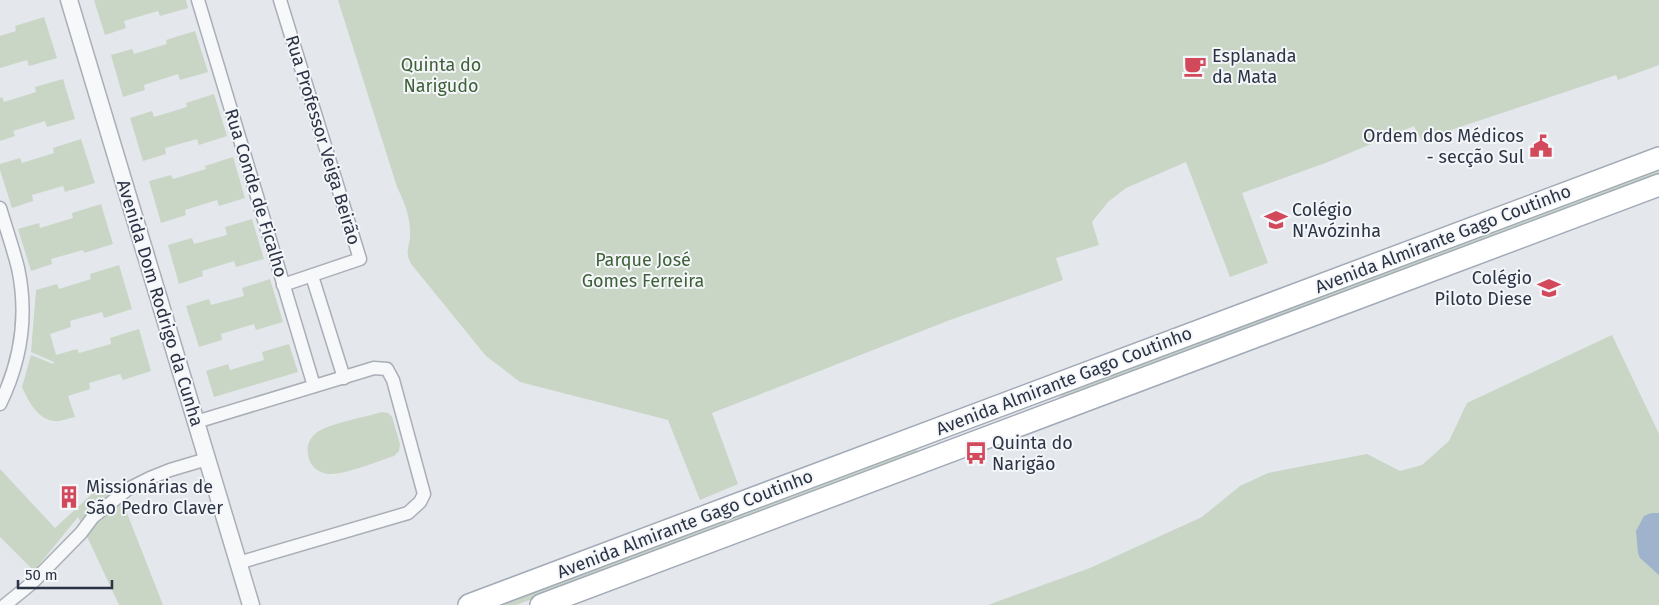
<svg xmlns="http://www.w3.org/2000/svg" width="1659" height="605" font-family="'Fira Sans',sans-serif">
  <rect width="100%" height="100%" fill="#e4e7ec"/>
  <!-- green -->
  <g fill="#c9d6c5">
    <polygon points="94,0 186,0 188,8 160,16 158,11 124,21 126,28 105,35"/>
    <path d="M338,0H1659V65L1618,80L1616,75L1421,140L1414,126L1328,162L1242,193L1268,263L1230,277L1186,162L1126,188L1108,202L1092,222L1099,245L1056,258L1063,280L950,320L712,413L738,484L700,500L668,420L520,382L486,356L412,265C403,251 411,246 410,232C410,215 404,202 397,187Z"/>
    <polygon points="44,17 57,58 29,66 27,60 0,68 0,36 16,31 15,26"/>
    <polygon points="195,31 208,72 180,80 178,74 144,85 145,90 123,97 111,55 132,49 134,54 167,44 166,40"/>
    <polygon points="63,79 75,119 47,127 45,121 13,131 15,136 0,141 0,98 2,97 4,102 36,92 35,87"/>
    <polygon points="214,94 227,136 199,145 197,139 165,148 166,154 143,161 130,118 152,111 154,117 187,107 186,103"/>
    <polygon points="81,139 95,183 65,192 63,186 32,195 33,201 12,208 0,170 0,164 20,158 22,163 54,153 53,148"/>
    <polygon points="233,157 245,198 219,206 217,200 185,210 186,215 161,223 149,181 171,175 173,179 206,169 205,166"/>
    <polygon points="1659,167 1659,175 1058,401 1057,399 1068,390"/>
    <polygon points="101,204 113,244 84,253 83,250 51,259 52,264 31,271 18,229 39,223 40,228 73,218 72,213"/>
    <polygon points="252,219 264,259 236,267 234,261 202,271 203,276 179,284 168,245 192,238 194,244 227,235 225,227"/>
    <path d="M119,265L132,309L104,318L102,312L70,321L71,327L50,334L56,355L77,349L79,353L111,344L110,338L139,329L151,371L123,380L120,374L89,383L90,389L68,396L75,417C69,418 60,422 54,421C37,419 28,400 22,387L31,355L53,364L54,362L31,352L36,290L57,284L59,289L91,279L90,274Z"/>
    <polygon points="270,279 283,322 256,330 254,324 221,334 222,340 199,347 186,306 209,299 211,305 244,296 242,288"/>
    <polygon points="1612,335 1659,434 1659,605 988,605 1090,568 1202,517 1240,486 1268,473 1367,454 1400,471 1422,465 1449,441 1467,403"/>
    <polygon points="289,344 298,372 214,397 206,371 228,364 230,370 264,360 262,352"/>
    <path d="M382,412L388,413L392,417L400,444L399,451L394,456C378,461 347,474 331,474C319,474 309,466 308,454C306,444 311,436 319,431C333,423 365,417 382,412Z"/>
    <polygon points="915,447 917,451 903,460 516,605 495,605"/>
    <polygon points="0,469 55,528 106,481 125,508 163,605 119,605 78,517 34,571 0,537"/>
  </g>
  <!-- water -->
  <polygon fill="#9fb4cc" points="1651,513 1659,513 1659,575 1640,558 1638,553 1636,531 1644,516"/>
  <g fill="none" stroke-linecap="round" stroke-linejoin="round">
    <defs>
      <g id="minor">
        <polyline points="198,0 314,386"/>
        <polyline points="280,0 360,259 283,285"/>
        <path d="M0,208C6,228 13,248 18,268C28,315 21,361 0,404"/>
        <polyline points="312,276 344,378"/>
        <polyline points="196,422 374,368 387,369 393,380 424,494 420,502 408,513 238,563"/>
        <polyline points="5,605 32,583 81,533 93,517 128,489 150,478 170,470 207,459"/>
      </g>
      <polyline id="tertiary" points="69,0 251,605"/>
      <g id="primary">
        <polyline points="469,605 1659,158"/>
        <polyline points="541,605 1659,185"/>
      </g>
    </defs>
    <!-- minor casing -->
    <use href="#minor" stroke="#a9aeb7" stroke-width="15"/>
    <!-- tertiary casing -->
    <use href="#tertiary" stroke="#a9aeb7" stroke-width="19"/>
    <!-- primary casing -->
    <use href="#primary" stroke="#a3abb8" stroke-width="24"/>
    <!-- minor -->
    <use href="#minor" stroke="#f7f8fa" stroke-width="12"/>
    <!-- tertiary -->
    <use href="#tertiary" stroke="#f7f8fa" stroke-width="16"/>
    <!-- primary -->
    <use href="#primary" stroke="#fff" stroke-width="21"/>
  </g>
  <!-- icons -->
  <defs>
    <symbol id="cafe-bare" viewBox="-9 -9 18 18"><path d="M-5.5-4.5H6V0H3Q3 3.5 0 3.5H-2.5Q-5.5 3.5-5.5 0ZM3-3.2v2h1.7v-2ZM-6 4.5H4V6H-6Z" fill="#d1495b" stroke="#f4f6f9" stroke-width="2.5" paint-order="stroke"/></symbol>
    <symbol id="civic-bare" viewBox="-9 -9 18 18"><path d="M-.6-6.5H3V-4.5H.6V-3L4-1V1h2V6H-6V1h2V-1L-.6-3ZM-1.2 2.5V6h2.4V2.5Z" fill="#d1495b" stroke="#f4f6f9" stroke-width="2.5" paint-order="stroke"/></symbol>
    <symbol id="school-bare" viewBox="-9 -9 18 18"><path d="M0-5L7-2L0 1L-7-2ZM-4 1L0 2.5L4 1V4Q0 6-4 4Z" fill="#d1495b" stroke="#f4f6f9" stroke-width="2.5" paint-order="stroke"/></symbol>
    <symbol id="bus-bare" viewBox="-9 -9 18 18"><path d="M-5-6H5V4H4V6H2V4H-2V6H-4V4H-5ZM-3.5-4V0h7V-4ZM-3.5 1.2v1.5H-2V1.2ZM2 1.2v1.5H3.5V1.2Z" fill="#d1495b" stroke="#f4f6f9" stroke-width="2.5" paint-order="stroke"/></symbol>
    <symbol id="building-bare" viewBox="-9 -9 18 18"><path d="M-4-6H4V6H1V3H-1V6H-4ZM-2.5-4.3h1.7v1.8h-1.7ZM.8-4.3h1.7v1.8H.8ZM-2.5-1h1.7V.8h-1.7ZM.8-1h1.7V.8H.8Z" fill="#d1495b" stroke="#f4f6f9" stroke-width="2.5" paint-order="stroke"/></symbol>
  </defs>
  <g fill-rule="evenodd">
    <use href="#cafe-bare" x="1179" y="50" width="32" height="32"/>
    <use href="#civic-bare" x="1525" y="130" width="32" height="32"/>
    <use href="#school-bare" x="1260" y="204" width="32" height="32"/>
    <use href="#school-bare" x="1533" y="272" width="32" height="32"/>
    <use href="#bus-bare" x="960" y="437" width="32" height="32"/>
    <use href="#building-bare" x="53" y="481" width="32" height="32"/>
  </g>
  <g text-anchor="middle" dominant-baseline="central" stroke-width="4" stroke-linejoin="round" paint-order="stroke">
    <!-- poi labels -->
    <g font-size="18" fill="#2b3445" stroke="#f4f6f9" text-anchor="start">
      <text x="1212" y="56">Esplanada<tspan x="1212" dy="21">da Mata</tspan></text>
      <text x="1524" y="136" text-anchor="end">Ordem dos Médicos<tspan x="1524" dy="21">- secção Sul</tspan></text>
      <text x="1292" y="210">Colégio<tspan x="1292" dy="21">N'Avózinha</tspan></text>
      <text x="1532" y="278" text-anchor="end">Colégio<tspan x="1532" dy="21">Piloto Diese</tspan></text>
      <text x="992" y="443">Quinta do<tspan x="992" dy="21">Narigão</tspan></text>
      <text x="86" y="487">Missionárias de<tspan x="86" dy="21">São Pedro Claver</tspan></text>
    </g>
    <!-- park labels -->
    <g font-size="18" fill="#3f6138" stroke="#f4f6f9">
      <text x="441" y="65">Quinta do<tspan x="441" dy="21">Narigudo</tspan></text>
      <text x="643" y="260">Parque José<tspan x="643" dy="21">Gomes Ferreira</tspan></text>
    </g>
    <!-- street labels -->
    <g font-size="18" fill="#2b3445" stroke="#f4f6f9">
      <text transform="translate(323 140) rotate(73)">Rua Professor Veiga Beirão</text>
      <text transform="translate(256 193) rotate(73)">Rua Conde de Ficalho</text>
      <text transform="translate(1443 239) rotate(-21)">Avenida Almirante Gago Coutinho</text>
      <text transform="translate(160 303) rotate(73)">Avenida Dom Rodrigo da Cunha</text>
      <text transform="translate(1064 381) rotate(-21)">Avenida Almirante Gago Coutinho</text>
      <text transform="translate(685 524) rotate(-21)">Avenida Almirante Gago Coutinho</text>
    </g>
  </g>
  <!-- scale -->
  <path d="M18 580v8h94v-8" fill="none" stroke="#2b3445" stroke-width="2.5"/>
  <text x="25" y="580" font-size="15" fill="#2b3445" stroke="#f4f6f9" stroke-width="4" paint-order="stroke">50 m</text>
</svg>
